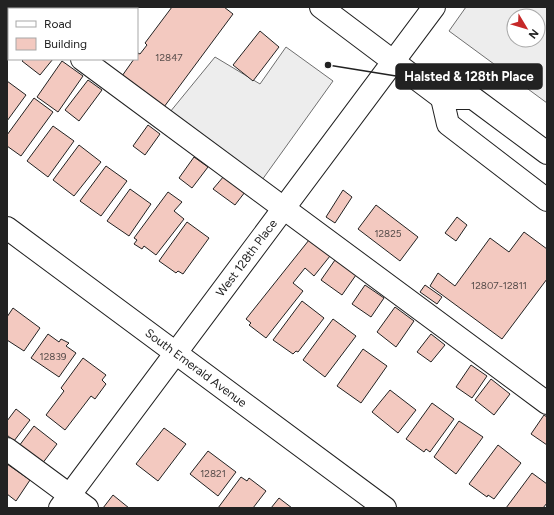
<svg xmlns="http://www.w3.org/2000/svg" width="554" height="515" font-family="Figtree,sans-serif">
  <rect width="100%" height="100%" fill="#fff"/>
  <!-- parking -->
  <g fill="#ededed" stroke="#6f6f6f" fill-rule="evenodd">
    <path d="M466,7H547V103L449,31ZM514,16H538V40H514Z"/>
    <polygon points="286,47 333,81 262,180 170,112 215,57 260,84"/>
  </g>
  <!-- building -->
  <g fill="#f3c9c0" stroke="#222">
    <polygon points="44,7 137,7 135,9 46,9"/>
    <polygon points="172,7 224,7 233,14 164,107 122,76 134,59 137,59 138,53 140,54 147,45 145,43"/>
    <polygon points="7,22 9,24 7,32"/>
    <polygon points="260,31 279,47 253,81 233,65"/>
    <polygon points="24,59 53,59 40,75 22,61"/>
    <polygon points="62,61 83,76 58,112 37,97"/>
    <polygon points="88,80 102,90 79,121 65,110"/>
    <polygon points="7,81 26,95 7,121"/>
    <polygon points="34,98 53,112 21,156 7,146 7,135"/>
    <polygon points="148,125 160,134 145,155 133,146"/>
    <polygon points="53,126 74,141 48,177 27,161"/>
    <polygon points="79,145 101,162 74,196 53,180"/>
    <polygon points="194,157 208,167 192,188 179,178"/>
    <polygon points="106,166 127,181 101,216 80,201"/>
    <polygon points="224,176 245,192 235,205 213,189"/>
    <polygon points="130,189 151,204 129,236 107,221"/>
    <polygon points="343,190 352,197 335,223 326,217"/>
    <polygon points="168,192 182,202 174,211 184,219 156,255 144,246 142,249 134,244 137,240 134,238"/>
    <polygon points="376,205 418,237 400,261 358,229"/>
    <polygon points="457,217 467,225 456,241 445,233"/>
    <polygon points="187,222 209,238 183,274 178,271 176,273 159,261"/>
    <polygon points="524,232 547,249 547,279 502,339 430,286 438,273 455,286 490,238 509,252"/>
    <polygon points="309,240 330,256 314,276 305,268 293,283 303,291 266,338 249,325 251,323 246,319"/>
    <polygon points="335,260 356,275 342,295 321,280"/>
    <polygon points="365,285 384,298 371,317 352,304"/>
    <polygon points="425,285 442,297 437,304 420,292"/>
    <polygon points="302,301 324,318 298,352 296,351 293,354 273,340"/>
    <polygon points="395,307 414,321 396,347 377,332"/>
    <polygon points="13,308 40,328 24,351 7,340 7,317"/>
    <polygon points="333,319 356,336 325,377 303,360"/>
    <polygon points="48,334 59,342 61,339 69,343 66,346 76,353 59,377 31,358"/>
    <polygon points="431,334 445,345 431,362 417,352"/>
    <polygon points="363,349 387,366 361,403 337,386"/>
    <polygon points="83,358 106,375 102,380 106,384 95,399 91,396 65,430 46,415 64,391 61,388"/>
    <polygon points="471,365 487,376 472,398 456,387"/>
    <polygon points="491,379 510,394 494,415 475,400"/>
    <polygon points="390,390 416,410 398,433 372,412"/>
    <polygon points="432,403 454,419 430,452 426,449 424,452 406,439"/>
    <polygon points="16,409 30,420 14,441 7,435 7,421"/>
    <polygon points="544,415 547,417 547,445 531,434"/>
    <polygon points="459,421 483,437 456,474 434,457"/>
    <polygon points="34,426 57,444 42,464 19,446"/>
    <polygon points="164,428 186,444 158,481 136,464"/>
    <polygon points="498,445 521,463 494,499 488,495 487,497 469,484"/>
    <polygon points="208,451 236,472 218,496 190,474"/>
    <polygon points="7,464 30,480 16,501 7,494"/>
    <polygon points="532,473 547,484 547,503 543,508 506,508"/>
    <polygon points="241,477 247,481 249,478 266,491 253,508 218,508"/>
    <polygon points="113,495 129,508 103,508"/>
    <polygon points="279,498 292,508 271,508"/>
  </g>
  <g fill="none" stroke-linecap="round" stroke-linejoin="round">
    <defs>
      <g id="minor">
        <polyline points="12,7 15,9"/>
        <polyline points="82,59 547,403"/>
        <path id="s1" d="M7,228L385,508"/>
        <polyline points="7,449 87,508"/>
        <path id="s2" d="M60,508L434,7"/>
      </g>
      <g id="major">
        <polyline points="321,7 442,98 473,98 547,153"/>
        <polyline points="442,98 448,124 547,200"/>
      </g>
    </defs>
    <!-- minor casing -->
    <use href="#minor" stroke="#222" stroke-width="24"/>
    <!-- major casing -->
    <use href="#major" stroke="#222" stroke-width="24"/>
    <!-- minor -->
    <use href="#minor" stroke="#fff" stroke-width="22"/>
    <!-- major -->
    <use href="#major" stroke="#fff" stroke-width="22"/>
  </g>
  <g text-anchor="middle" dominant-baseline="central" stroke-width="3" stroke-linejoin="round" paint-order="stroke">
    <!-- number labels -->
    <g font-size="10" fill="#564c4a">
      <text x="169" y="57">12847</text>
      <text x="388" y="233">12825</text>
      <text x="499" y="285">12807-12811</text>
      <text x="53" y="356">12839</text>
      <text x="213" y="473">12821</text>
    </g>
    <!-- street labels -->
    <g font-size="12" fill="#222" stroke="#fff">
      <text stroke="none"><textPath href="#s2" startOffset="312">West 128th Place</textPath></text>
      <text stroke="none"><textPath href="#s1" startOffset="235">South Emerald Avenue</textPath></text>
    </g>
  </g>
  <!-- callouts -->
  <path fill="none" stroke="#222" stroke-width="1.5" d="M328 65L396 76"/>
  <circle fill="#222" stroke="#fff" stroke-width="1.5" cx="328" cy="65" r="4"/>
  <rect fill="#222" stroke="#222" stroke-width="1.5" x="396" y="64" width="146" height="25" rx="4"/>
  <g font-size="13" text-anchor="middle" font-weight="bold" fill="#fff">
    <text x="469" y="81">Halsted &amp; 128th Place</text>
  </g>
  <!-- border -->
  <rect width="554" height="515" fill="none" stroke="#222222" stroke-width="16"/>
  <!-- legend -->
  <rect x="8" y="8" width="130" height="52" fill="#ffffff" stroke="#a7a7a7"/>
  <rect x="16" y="21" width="20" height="6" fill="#ffffff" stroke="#a7a7a7"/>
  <text x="44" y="28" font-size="12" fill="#222222">Road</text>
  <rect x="16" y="38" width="20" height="12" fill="#f3c9c0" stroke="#a7a7a7"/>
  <text x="44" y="48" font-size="12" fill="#222222">Building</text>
  <!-- north arrow -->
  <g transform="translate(526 28) rotate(128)"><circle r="19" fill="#ffffff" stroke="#a7a7a7"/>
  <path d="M0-3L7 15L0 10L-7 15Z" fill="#c62828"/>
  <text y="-6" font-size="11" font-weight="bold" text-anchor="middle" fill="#222222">N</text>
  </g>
</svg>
